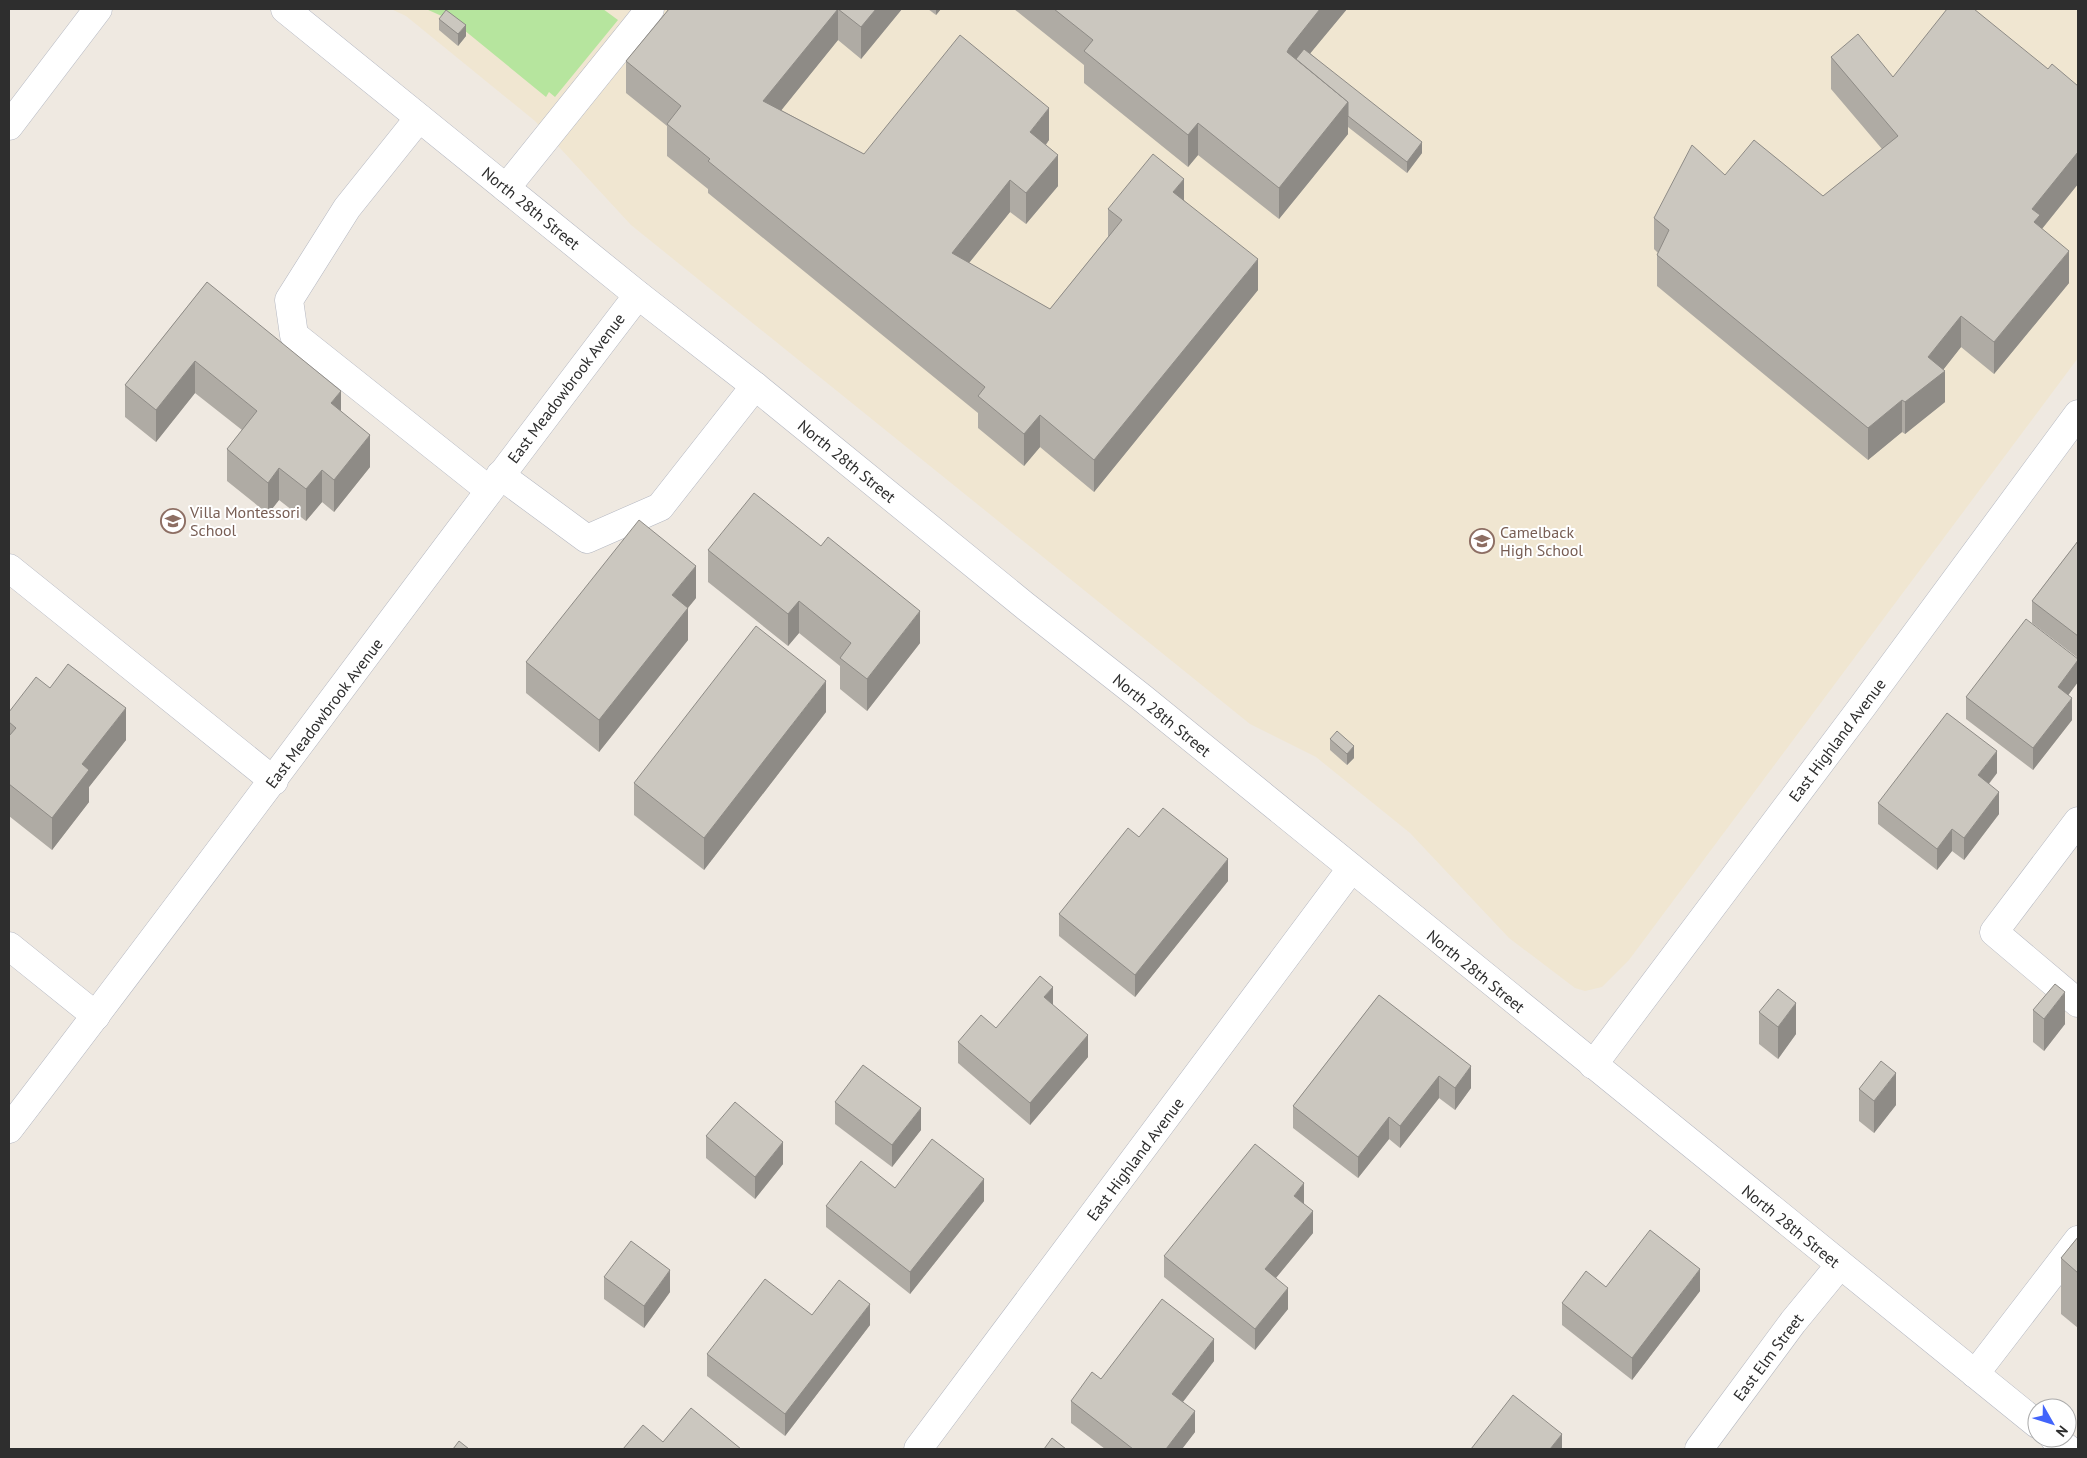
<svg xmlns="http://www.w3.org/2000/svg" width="2087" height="1458" font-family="'PT Sans',sans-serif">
  <rect width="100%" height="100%" fill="#efe9e1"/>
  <!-- education -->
  <polygon fill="#f0e6d1" points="391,9 2078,9 2078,358 1629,960 1602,987 1585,991 1575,988 1509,938 1410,833 1316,757 1250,724 631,225 535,121 406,16"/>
  <!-- green -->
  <polygon fill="#b6e59e" points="426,9 603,9 618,20 555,97 549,92 546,97 453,21"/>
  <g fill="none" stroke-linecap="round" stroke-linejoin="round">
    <defs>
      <g id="minor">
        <polyline points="285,9 638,295 755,386 1024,605 1141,697 2037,1424"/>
        <polyline points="419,118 347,208 289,300 294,335 489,490"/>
        <polyline points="9,126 98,9"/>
        <polyline points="506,188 650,9"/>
        <polyline points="500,475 587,539 660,507 755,386"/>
        <polyline points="9,568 274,781"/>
        <polyline points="2078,821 1994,932 2078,1003"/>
        <polyline points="9,946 96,1016"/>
        <polyline points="1593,1065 1862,707 2078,414"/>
        <path d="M9,1129C221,853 426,571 638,295"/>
        <polyline points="1975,1374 2078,1240"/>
        <polyline points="2054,1438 2068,1449"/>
        <polyline points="918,1449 1351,869"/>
        <polyline points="1699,1449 1793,1322 1839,1266"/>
      </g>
    </defs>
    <!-- minor casing -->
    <use href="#minor" stroke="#b4b7c1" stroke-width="29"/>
    <!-- minor -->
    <use href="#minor" stroke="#fff" stroke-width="28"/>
  </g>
  <!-- wall -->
  <g fill="#afaba4">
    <polygon points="669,9 902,9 861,59 838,40 781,110 864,154 1049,140 1046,145 1058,186 1026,224 1010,212 969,263 1050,309 1108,237 1108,209 1184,200 1258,290 1094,492 1040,447 1024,466 978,428 978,413 708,193 708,189 667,156 667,126 626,93 626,61"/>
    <polygon points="928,9 941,9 936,15"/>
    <polygon points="1014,9 1347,9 1310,53 1422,153 1407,173 1348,127 1348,134 1279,219 1198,155 1188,167 1084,83 1084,65"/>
    <polygon points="439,19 466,36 458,46 439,30"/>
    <polygon points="1831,57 1893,77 2048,69 2078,86 2078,184 2042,229 2069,283 1994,374 1961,347 1943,370 1945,402 1905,434 1902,432 1868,460 1657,286 1657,255 1658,253 1654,249 1654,218 1725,175 1823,196 1882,149 1831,89"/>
    <polygon points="207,282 341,411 370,467 334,512 322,502 306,521 279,500 268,514 227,481 227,449 242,430 195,393 156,442 125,417 125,385"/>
    <polygon points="2078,541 2078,658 2032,623 2032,601"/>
    <polygon points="708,550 920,643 867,711 840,689 840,666 799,633 788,646 708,582"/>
    <polygon points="696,598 688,608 688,640 599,752 526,693 526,662"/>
    <polygon points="2078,659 2078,682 2068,695 2072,720 2033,770 1966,719 1966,697"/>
    <polygon points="50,688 126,740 89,787 89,802 52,850 9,816 9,712"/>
    <polygon points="826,712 704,870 634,815 634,783"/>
    <polygon points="1330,739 1354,758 1347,765 1330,750"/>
    <polygon points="1997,773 1989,784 1999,814 1964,860 1952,851 1937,870 1878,824 1878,803"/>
    <polygon points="1228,881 1135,997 1059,936 1059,914"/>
    <polygon points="1379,995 1471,1088 1455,1110 1439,1098 1400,1148 1389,1139 1358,1178 1293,1128 1293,1106"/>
    <polygon points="2033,1010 2065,1024 2044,1051 2033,1042"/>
    <polygon points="1759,1012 1796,1034 1778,1059 1759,1044"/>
    <polygon points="996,1028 1088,1057 1030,1125 958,1063 958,1042"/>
    <polygon points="1859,1089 1896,1105 1874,1133 1859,1121"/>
    <polygon points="835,1102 921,1130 892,1167 835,1124"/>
    <polygon points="706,1136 783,1164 755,1199 706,1158"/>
    <polygon points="895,1188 984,1201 910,1294 826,1227 826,1206"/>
    <polygon points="1304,1204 1313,1233 1276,1278 1288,1309 1255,1350 1164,1277 1164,1256"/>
    <polygon points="2078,1237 2078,1328 2061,1314 2061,1258"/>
    <polygon points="604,1277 670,1292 644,1328 604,1299"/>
    <polygon points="1606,1287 1700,1291 1632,1380 1562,1325 1562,1303"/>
    <polygon points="812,1315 870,1325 785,1436 707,1376 707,1354"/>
    <polygon points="1214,1361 1183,1402 1195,1432 1182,1449 1105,1449 1071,1423 1071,1401 1101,1379"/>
  </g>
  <!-- shaded-wall -->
  <g fill="#8e8b86">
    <polygon points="838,9 838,40 763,133 763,101"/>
    <polygon points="876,9 902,9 861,59 861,27"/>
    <polygon points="936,9 941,9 936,15"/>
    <polygon points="1320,9 1347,9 1294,73 1287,52 1289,48"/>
    <polygon points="466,25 466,36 458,46 458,34"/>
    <polygon points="1348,102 1348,134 1279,219 1279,188"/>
    <polygon points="1049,108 1049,140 1030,164 1030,132"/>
    <polygon points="1198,123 1198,155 1188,167 1188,135"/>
    <polygon points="1422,142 1422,153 1407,173 1407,162"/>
    <polygon points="2078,152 2078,184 2032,241 2032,209"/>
    <polygon points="1058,155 1058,186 1026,224 1026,193"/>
    <polygon points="1184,179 1184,211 1173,192"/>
    <polygon points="1010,180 1010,212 952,284 952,253"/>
    <polygon points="2069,251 2069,283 1994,374 1994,342"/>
    <polygon points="1258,259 1258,290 1094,492 1094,460"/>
    <polygon points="1961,316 1961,347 1939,375 1945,371 1945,402 1905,434 1905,402 1928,357"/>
    <polygon points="195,361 195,393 156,442 156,410"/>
    <polygon points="341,391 341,423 331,403"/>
    <polygon points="1902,400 1902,432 1868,460 1868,428"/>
    <polygon points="1040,415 1040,447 1024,466 1024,434"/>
    <polygon points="370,435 370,467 334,512 334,480"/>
    <polygon points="279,468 279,500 268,514 268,483"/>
    <polygon points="322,470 322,502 306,521 306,489"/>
    <polygon points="696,566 696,598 672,627 672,595"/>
    <polygon points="799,601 799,633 788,646 788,614"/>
    <polygon points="688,608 688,640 599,752 599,720"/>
    <polygon points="920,611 920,643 867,711 867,679"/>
    <polygon points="2078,660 2078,682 2058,709 2058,687"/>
    <polygon points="826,681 826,712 704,870 704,838"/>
    <polygon points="2072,698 2072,720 2033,770 2033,748"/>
    <polygon points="126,708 126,740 89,787 89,802 52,850 52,818 82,764"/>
    <polygon points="1354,746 1354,758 1347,765 1347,754"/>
    <polygon points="1997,751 1997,773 1978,797 1978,775"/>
    <polygon points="1999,792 1999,814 1964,860 1964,838"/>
    <polygon points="1952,829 1952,851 1937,870 1937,849"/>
    <polygon points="1228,859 1228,881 1135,997 1135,975"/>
    <polygon points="1053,987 1053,1008 1044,997"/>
    <polygon points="2065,992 2065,1024 2044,1051 2044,1019"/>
    <polygon points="1796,1003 1796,1034 1778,1059 1778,1027"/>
    <polygon points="1088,1035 1088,1057 1030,1125 1030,1103"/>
    <polygon points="1471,1066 1471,1088 1455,1110 1455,1088"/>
    <polygon points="1896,1073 1896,1105 1874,1133 1874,1101"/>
    <polygon points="1439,1076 1439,1098 1400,1148 1400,1126"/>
    <polygon points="921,1108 921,1130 892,1167 892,1145"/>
    <polygon points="1389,1117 1389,1139 1358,1178 1358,1157"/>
    <polygon points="783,1142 783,1164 755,1199 755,1177"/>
    <polygon points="984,1179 984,1201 910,1294 910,1272"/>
    <polygon points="1304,1183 1304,1205 1294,1196"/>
    <polygon points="1313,1211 1313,1233 1265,1291 1265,1269"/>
    <polygon points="1700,1269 1700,1291 1632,1380 1632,1358"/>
    <polygon points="670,1270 670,1292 644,1328 644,1306"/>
    <polygon points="1288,1288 1288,1309 1255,1350 1255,1329"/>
    <polygon points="870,1304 870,1325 785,1436 785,1414"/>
    <polygon points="1214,1339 1214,1361 1172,1416 1172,1394"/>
    <polygon points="1195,1411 1195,1432 1182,1449 1166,1449"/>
    <polygon points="1562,1434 1562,1449 1550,1449"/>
  </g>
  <!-- building -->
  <g fill="#cbc7bf" stroke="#8e8b86">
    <polygon points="669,9 838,9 763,101 864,154 960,35 1049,108 1030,132 1058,155 1026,193 1010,180 952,253 1050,309 1122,220 1108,209 1153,154 1184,179 1173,192 1258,259 1094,460 1040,415 1024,434 978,396 985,387 708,161 710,159 667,124 681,106 626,61"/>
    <polygon points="838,9 876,9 861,27"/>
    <polygon points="1054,9 1320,9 1289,48 1287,52 1348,102 1279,188 1198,123 1188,135 1084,51 1093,40"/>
    <polygon points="1947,9 1974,9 2048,69 2052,64 2078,86 2078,152 2032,209 2040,215 2034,222 2069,251 1994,342 1961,316 1928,357 1945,371 1905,402 1902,400 1868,428 1657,255 1669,230 1654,218 1692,145 1725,175 1754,140 1823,196 1898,136 1831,57 1858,34 1893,77"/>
    <polygon points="446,10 466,25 458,34 439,19"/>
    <polygon points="1304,49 1422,142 1407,162 1348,116 1348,102 1296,59"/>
    <polygon points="207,282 341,391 331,403 370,435 334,480 322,470 306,489 279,468 268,483 227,449 257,411 195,361 156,410 125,385"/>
    <polygon points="754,493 821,546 828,537 920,611 867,679 840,658 851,643 799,601 788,614 708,550"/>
    <polygon points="639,520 696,566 672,595 688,608 599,720 526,662"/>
    <polygon points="2078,541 2078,636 2032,601"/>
    <polygon points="2026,619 2078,659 2078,660 2058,687 2072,698 2033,748 1966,697"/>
    <polygon points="756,626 826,681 704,838 634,783"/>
    <polygon points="68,664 126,708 82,764 89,770 52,818 9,784 9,736 16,728 9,722 9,712 36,677 50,688"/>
    <polygon points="1947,713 1997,751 1978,775 1999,792 1964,838 1952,829 1937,849 1878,803"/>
    <polygon points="1337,731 1354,746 1347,754 1330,739"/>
    <polygon points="1163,808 1228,859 1135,975 1059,914 1128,828 1139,837"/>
    <polygon points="1040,976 1053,987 1044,997 1088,1035 1030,1103 958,1042 981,1015 996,1028"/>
    <polygon points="2055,984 2065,992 2044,1019 2033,1010"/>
    <polygon points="1778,989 1796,1003 1778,1027 1759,1012"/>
    <polygon points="1379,995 1471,1066 1455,1088 1439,1076 1400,1126 1389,1117 1358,1157 1293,1106"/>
    <polygon points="1881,1061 1896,1073 1874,1101 1859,1089"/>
    <polygon points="863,1065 921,1108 892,1145 835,1102"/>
    <polygon points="735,1102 783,1142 755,1177 706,1136"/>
    <polygon points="932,1139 984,1179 910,1272 826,1206 861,1161 895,1188"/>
    <polygon points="1255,1144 1304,1183 1294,1196 1313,1211 1265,1269 1288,1288 1255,1329 1164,1256"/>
    <polygon points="1650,1230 1700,1269 1632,1358 1562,1303 1586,1271 1606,1287"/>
    <polygon points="2078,1237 2078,1273 2061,1258"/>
    <polygon points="631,1241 670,1270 644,1306 604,1277"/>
    <polygon points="765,1279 812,1315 839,1280 870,1304 785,1414 707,1354"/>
    <polygon points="1162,1299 1214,1339 1172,1394 1195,1411 1166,1449 1133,1449 1071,1401 1092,1372 1101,1379"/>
    <polygon points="1513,1395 1562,1434 1550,1449 1471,1449"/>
    <polygon points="691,1408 741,1449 623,1449 643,1425 663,1442"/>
    <polygon points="1052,1438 1066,1449 1044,1449"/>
    <polygon points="459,1441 469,1449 453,1449"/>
  </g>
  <!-- icons -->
  <defs>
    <symbol id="school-ring" viewBox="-11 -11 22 22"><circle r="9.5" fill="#fff" stroke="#8d6e63" stroke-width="1.5"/><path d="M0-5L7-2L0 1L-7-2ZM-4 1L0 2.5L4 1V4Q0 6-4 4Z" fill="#8d6e63"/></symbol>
  </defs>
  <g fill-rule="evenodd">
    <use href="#school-ring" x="159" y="507" width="28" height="28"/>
    <use href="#school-ring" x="1468" y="527" width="28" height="28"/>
  </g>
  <g text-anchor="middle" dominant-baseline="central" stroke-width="4" stroke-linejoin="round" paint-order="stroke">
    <!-- street labels -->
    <g font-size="16" fill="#2e2e2e" stroke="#fff">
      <text transform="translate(531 208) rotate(39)">North 28th Street</text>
      <text transform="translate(566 388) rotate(-53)">East Meadowbrook Avenue</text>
      <text transform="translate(847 461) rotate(39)">North 28th Street</text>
      <text transform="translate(324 713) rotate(-53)">East Meadowbrook Avenue</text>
      <text transform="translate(1162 715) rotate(39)">North 28th Street</text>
      <text transform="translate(1837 740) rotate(-53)">East Highland Avenue</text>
      <text transform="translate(1476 971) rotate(39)">North 28th Street</text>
      <text transform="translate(1135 1159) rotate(-53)">East Highland Avenue</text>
      <text transform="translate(1791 1226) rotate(39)">North 28th Street</text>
      <text transform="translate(1768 1357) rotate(-53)">East Elm Street</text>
    </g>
    <!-- education labels -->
    <g font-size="16" fill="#785e54" stroke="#fff" text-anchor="start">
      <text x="190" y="512">Villa Montessori<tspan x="190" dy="18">School</tspan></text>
      <text x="1500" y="532">Camelback<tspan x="1500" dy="18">High School</tspan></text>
    </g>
  </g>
  <!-- border -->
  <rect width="2087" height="1458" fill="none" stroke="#2e2e2e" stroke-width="20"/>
  <!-- north arrow -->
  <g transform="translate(2052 1423) rotate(129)"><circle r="24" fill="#ffffff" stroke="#ababab"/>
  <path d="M0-4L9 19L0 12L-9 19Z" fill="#4264fb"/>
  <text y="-8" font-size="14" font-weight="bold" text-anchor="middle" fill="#2e2e2e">N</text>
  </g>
</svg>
